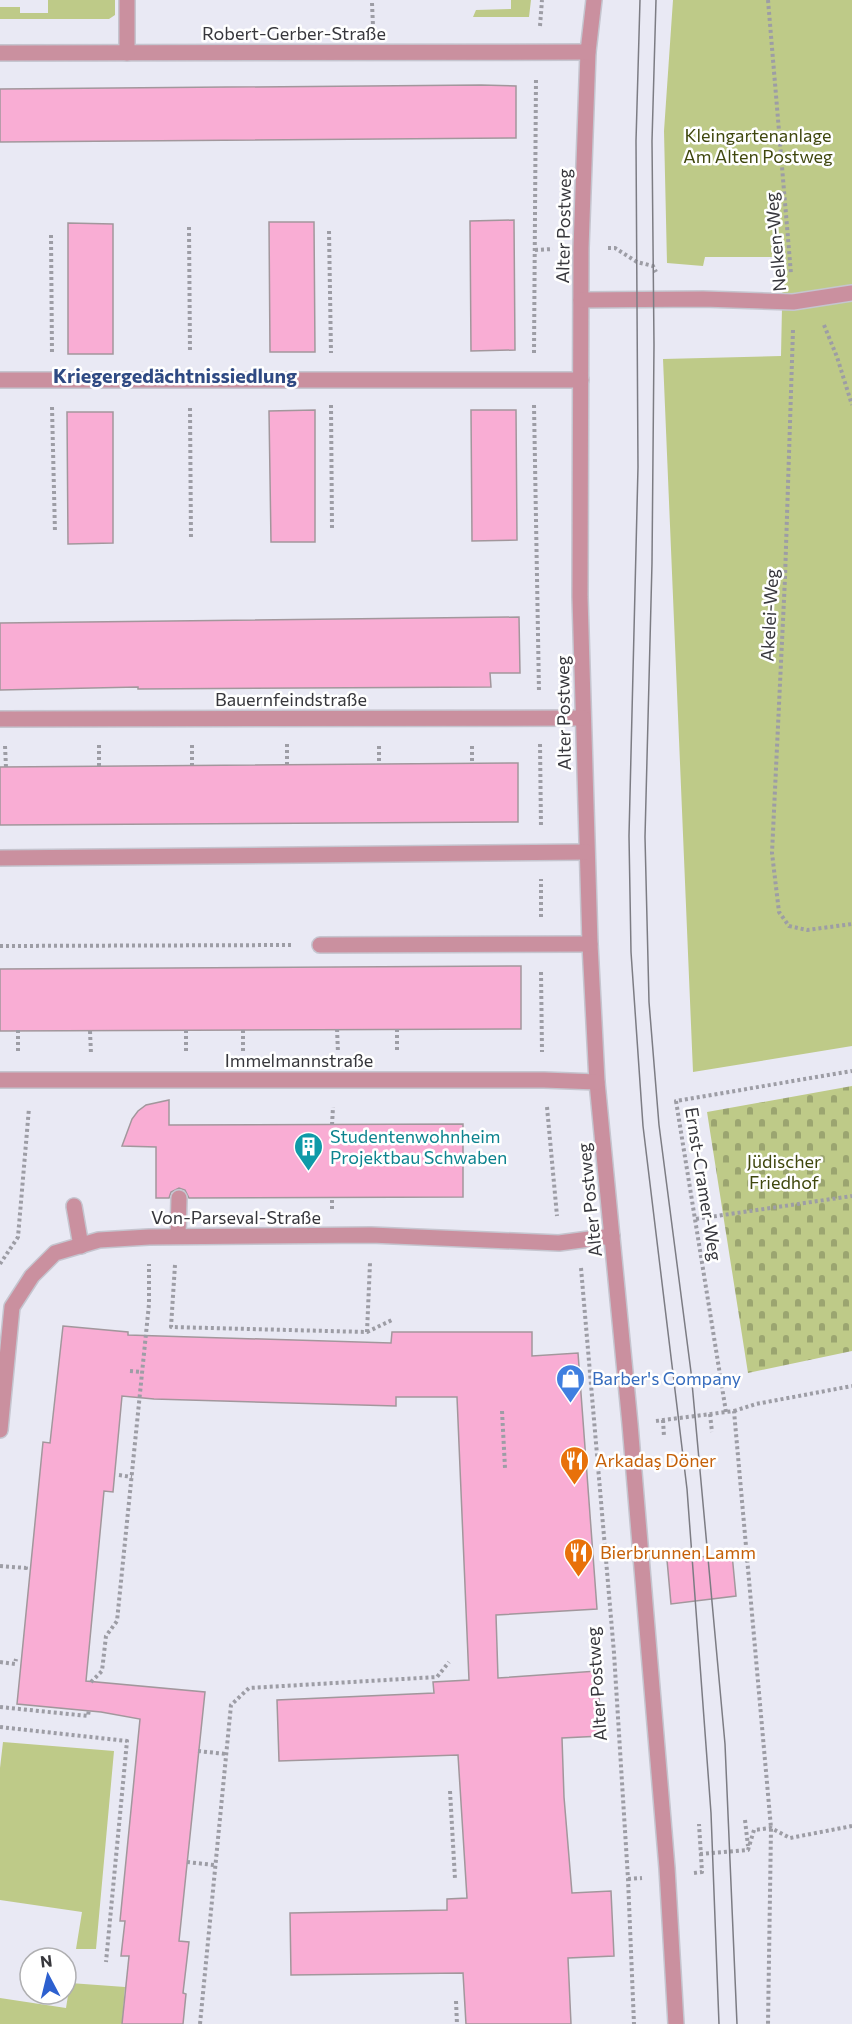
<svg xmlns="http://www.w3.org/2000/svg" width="852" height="2024" font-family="Commissioner,sans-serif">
  <defs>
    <pattern id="cemetery-stones" width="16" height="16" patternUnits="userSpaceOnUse" patternTransform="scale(1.5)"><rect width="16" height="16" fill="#beca88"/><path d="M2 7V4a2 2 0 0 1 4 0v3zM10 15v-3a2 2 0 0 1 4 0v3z" fill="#9ba570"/></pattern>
  </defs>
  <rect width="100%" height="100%" fill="#e9e9f4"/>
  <!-- green -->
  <g fill="#beca88">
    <polygon points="48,0 115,0 115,15 109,19 0,19 0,7 20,7 20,13 48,13"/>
    <polygon points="511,0 531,0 529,17 473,17 476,10 511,9"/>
    <polygon points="673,0 852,0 852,1046 693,1072 663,359 781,356 783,257 705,257 703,266 667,263 664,131"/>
    <polygon points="3,1742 114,1751 96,1949 76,1949 82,1912 0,1900 0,1768"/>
    <polygon points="70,1983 125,1987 122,2024 0,2024 0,1998 66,2008"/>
  </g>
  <!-- cemetery -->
  <polygon fill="url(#cemetery-stones)" points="852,1086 852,1351 748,1373 707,1112"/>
  <!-- building -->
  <g fill="#f9add4" stroke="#a2979c" stroke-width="1.5">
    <polygon points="481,85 516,86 516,138 0,142 0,89"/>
    <polygon points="514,220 515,350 471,351 470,221"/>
    <polygon points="269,222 314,222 315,352 270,352"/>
    <polygon points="68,223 113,224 113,354 68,354"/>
    <polygon points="315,410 315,542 271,542 269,411"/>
    <polygon points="471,410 516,410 517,540 472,541"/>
    <polygon points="67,412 113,412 113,543 68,544"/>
    <polygon points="519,617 520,673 490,673 491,687 138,689 138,687 0,690 0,623"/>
    <polygon points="518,763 518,822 0,825 0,767"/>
    <polygon points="521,966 521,1029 0,1031 0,969"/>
    <polygon points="169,1100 169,1125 463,1124 463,1197 189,1198 185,1190 179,1188 171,1192 169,1198 156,1198 156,1147 122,1146 132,1119 138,1111 146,1105"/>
    <polygon points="63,1326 128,1332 128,1335 391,1343 392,1332 532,1332 532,1356 578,1353 597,1609 496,1615 498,1678 597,1671 602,1736 562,1738 564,1797 572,1893 611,1891 614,1956 568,1958 571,2024 466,2024 463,1973 291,1975 290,1913 447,1910 447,1899 467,1898 458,1755 279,1761 277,1700 434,1693 433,1682 469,1680 457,1397 396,1397 396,1406 154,1399 122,1396 113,1492 104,1491 86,1681 205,1692 179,1941 189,1942 183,1993 186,1994 183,2024 122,2024 129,1956 121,1956 125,1921 120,1921 140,1719 101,1712 17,1704 43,1442 50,1443"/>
    <polygon points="732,1554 736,1596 671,1604 667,1560"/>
  </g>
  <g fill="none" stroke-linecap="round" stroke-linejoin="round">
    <defs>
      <g id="minor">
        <polyline points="594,0 588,52 581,248 580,597 590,944 597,1082 630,1424 667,1868 676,2024"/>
        <polyline points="0,53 588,52"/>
        <polyline points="127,53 127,0"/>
        <polyline points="581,300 703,299 793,302 852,293"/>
        <polyline points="0,380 581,380"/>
        <polyline points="0,719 583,718"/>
        <polyline points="0,858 586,852"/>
        <polyline points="320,945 590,944"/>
        <polyline points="0,1080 544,1080 597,1082"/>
        <polyline points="74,1206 81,1246"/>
        <polyline points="178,1236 179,1198"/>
        <polyline points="0,1430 12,1307 32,1276 55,1253 99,1240 149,1237 371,1235 559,1243 612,1236"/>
      </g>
    </defs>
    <!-- minor casing -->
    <use href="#minor" stroke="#c5c5cf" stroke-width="18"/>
    <!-- path -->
    <g stroke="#9d9da5" stroke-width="4" stroke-dasharray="3 3" stroke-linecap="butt">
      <polyline points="768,0 791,274"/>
      <polyline points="372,3 373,26"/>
      <polyline points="540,26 542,0"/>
      <polyline points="189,227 190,353"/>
      <polyline points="329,231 331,353"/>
      <polyline points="51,235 52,354"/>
      <polyline points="608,248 615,248 637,262 653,266 656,272"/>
      <polyline points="535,250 553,249"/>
      <polyline points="824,325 837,357 852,405"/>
      <polyline points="793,330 785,578 772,853 779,912 789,926 807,930 852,924"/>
      <polyline points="534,353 536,78"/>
      <polyline points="331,405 332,528"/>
      <polyline points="534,405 539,692"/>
      <polyline points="52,407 55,533"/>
      <polyline points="190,408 191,540"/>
      <polyline points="287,744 287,764"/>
      <polyline points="540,744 541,827"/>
      <polyline points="99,745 99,766"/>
      <polyline points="192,745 192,765"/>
      <polyline points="5,746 6,767"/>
      <polyline points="379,746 379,764"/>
      <polyline points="472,746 472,763"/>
      <polyline points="541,917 541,879"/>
      <polyline points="0,946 293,945"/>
      <polyline points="541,972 542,1052"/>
      <polyline points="337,1029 338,1053"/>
      <polyline points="397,1029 397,1052"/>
      <polyline points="18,1030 18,1054"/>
      <polyline points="186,1030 186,1053"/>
      <polyline points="243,1030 243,1053"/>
      <polyline points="90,1031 91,1054"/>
      <polyline points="547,1107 557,1216"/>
      <polyline points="332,1125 333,1107"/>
      <polyline points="332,1209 332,1197"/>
      <polyline points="696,1219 852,1196"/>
      <polyline points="0,1264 18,1237 29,1108"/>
      <polyline points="175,1265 171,1327 367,1332 370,1263"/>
      <polyline points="581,1268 614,1653 628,1879 634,2024"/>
      <polyline points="367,1332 392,1320"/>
      <polyline points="130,1371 142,1372"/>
      <polyline points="502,1411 505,1468"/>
      <polyline points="734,1411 756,1404 852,1386"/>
      <polyline points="726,1412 676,1101 852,1071"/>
      <polyline points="710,1414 712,1432"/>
      <polyline points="663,1420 664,1437"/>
      <polyline points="656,1421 734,1411 771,1828 768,2024"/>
      <polyline points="119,1475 132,1477"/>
      <polyline points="0,1566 26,1568 25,1566"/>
      <polyline points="0,1662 15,1664 16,1659"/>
      <polyline points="91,1682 102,1671 106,1636 117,1621 149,1304 149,1264"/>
      <polyline points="0,1707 88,1716 89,1709"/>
      <polyline points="0,1727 127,1741 106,1962"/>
      <polyline points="198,1751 226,1754"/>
      <polyline points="450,1791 455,1879"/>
      <polyline points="745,1820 748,1846"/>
      <polyline points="700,1854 748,1850 754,1830 771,1828 790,1838 852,1826"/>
      <polyline points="187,1862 214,1865"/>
      <polyline points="694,1873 702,1872 699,1824"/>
      <polyline points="628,1879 642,1878"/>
      <polyline points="456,2001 457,2024"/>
      <polyline points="200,2024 231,1705 249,1688 437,1677 449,1662"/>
    </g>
    <!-- minor -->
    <use href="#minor" stroke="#ca909f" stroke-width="15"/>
    <!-- tram -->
    <g stroke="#7c7c83" stroke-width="1.5">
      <polyline points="640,0 636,141 638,467 629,836 631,952 643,1126 687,1489 711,1813 719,2024"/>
      <polyline points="656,0 652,141 654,345 652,563 645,837 649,1002 659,1125 691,1372 725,1744 737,2024"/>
    </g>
  </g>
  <!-- icons -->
  <defs>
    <symbol id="building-pin" viewBox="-11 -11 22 30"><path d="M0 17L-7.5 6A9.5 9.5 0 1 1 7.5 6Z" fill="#0f9aa8" stroke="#fff"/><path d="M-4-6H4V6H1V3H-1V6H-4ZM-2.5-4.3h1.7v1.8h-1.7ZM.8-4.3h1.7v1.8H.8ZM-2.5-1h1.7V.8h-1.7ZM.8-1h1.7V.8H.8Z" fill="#fff"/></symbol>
    <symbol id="shop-pin" viewBox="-11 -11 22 30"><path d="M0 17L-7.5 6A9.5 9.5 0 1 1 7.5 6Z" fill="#3f7fe0" stroke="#fff"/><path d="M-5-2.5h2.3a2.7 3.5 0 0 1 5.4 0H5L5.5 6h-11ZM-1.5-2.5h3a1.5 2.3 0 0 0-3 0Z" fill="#fff"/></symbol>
    <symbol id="restaurant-pin" viewBox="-11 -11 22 30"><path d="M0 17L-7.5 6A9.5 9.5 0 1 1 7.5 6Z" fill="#e8710a" stroke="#fff"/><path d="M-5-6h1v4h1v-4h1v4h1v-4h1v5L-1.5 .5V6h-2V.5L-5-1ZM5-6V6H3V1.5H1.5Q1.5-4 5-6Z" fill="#fff"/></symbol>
  </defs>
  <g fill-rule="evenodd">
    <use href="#building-pin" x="292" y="1130" width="33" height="45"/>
    <use href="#shop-pin" x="554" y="1362" width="33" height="45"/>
    <use href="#restaurant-pin" x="558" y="1444" width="33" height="45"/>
    <use href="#restaurant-pin" x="562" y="1536" width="33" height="45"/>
  </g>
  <g text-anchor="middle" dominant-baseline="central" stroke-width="5" stroke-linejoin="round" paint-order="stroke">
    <!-- street labels -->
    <g font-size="18" fill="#37373c" stroke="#fff">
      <text x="294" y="33">Robert-Gerber-Straße</text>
      <text transform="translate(563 226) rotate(-89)">Alter Postweg</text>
      <text transform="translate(775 242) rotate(-95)">Nelken-Weg</text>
      <text transform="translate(769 615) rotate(-87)">Akelei-Weg</text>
      <text x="291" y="699">Bauernfeindstraße</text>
      <text transform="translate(563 713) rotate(-91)">Alter Postweg</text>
      <text x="299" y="1060">Immelmannstraße</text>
      <text transform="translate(704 1184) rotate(81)">Ernst-Cramer-Weg</text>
      <text transform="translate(589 1200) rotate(-96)">Alter Postweg</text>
      <text x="236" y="1217">Von-Parseval-Straße</text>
      <text transform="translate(596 1684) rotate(-94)">Alter Postweg</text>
    </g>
    <!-- park labels -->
    <g font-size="18" fill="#3f470d" stroke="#fff">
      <text x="758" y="135">Kleingartenanlage<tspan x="758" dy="21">Am Alten Postweg</tspan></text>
      <text x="784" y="1161">Jüdischer<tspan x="784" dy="21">Friedhof</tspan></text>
    </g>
    <!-- culture labels -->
    <g font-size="18" fill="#0d838f" stroke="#fff" text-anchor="start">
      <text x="330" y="1136">Studentenwohnheim<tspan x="330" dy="21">Projektbau Schwaben</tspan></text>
    </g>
    <!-- shop labels -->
    <g font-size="18" fill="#366cbe" stroke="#fff" text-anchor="start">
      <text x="592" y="1378">Barber's Company</text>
    </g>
    <!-- food labels -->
    <g font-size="18" fill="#c56008" stroke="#fff" text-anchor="start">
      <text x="595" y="1460">Arkadaş Döner</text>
      <text x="600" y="1552">Bierbrunnen Lamm</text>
    </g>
    <!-- neighbourhood labels -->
    <g font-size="20" font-weight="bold" fill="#2f4a83" stroke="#fff">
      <text x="175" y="375">Kriegergedächtnissiedlung</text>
    </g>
  </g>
  <!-- north arrow -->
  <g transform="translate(48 1976) rotate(353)"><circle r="28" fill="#ffffff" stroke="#afafb1" stroke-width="1.5"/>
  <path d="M0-4.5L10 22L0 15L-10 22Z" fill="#2d60cf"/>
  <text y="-9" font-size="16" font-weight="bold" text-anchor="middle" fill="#37373c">N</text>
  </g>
</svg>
